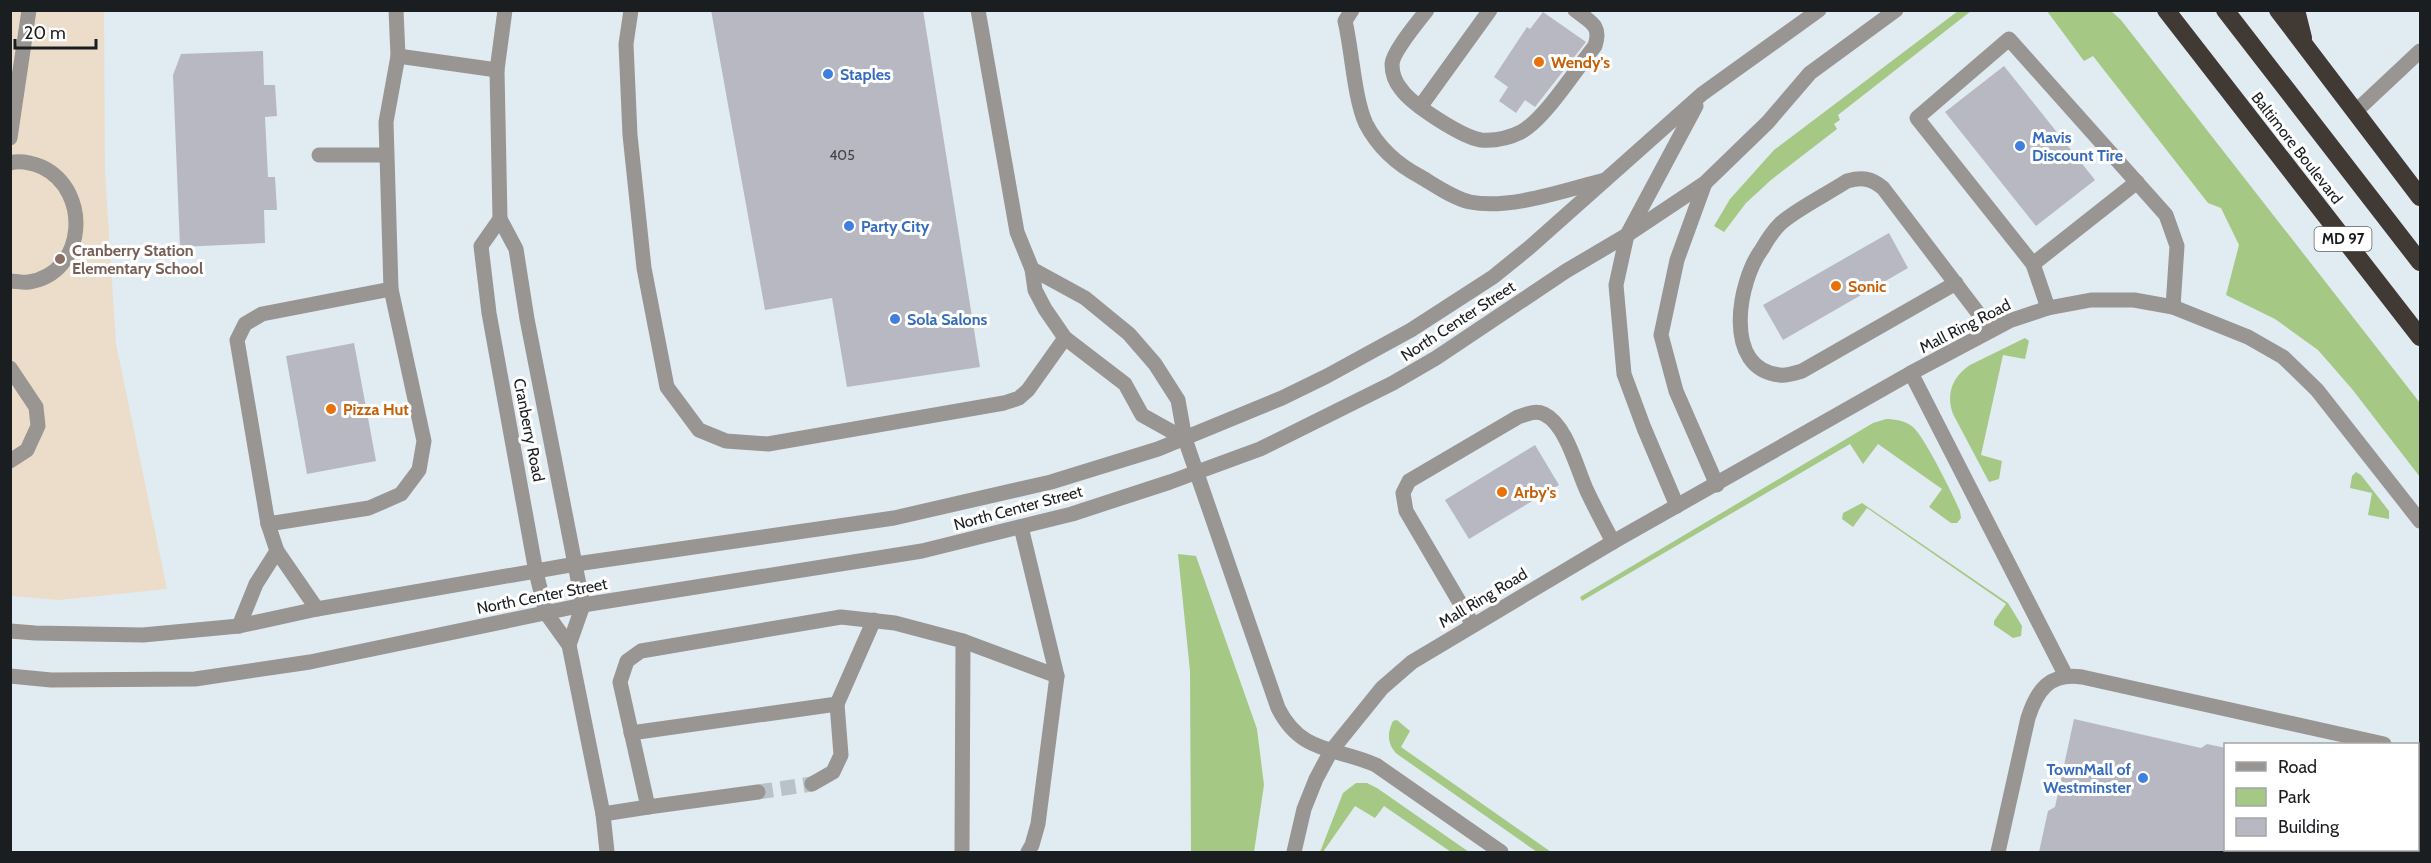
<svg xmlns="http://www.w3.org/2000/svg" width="2431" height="863" font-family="Cabin,sans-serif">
  <rect width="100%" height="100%" fill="#e1ebf2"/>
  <!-- education -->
  <polygon fill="#ebddca" points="10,11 104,11 105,173 116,344 167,589 59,600 11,596"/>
  <!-- green -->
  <g fill="#a5c984">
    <polygon points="1958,11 1971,11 1838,115 1840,120 1834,124 1837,129 1771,180 1746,203 1724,232 1714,226 1730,199 1774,150"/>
    <polygon points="2047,11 2111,11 2121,20 2420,403 2420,477 2352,389 2318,350 2275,319 2226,295 2239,245 2221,208 2208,203 2093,56 2084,61"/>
    <path d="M2025,338L2029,341L2025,359L2003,355L1981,455L2002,461L1999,479L1989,482L1953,414C1946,394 1952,377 1970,365Z"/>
    <path d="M1886,419C1895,419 1906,421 1913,427C1924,436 1953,495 1960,511L1961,518L1957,523H1951L1929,507L1942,489L1878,444L1863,464L1850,444L1582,601L1580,597L1873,423Z"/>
    <polygon points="2356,472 2361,475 2389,511 2389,519 2368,515 2372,493 2350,488 2352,476"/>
    <polygon points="1862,503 2008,603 2022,626 2021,636 2013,638 1994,625 1994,621 2006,604 1867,508 1853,527 1842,519 1843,513"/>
    <polygon points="1178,554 1196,556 1257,729 1264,785 1254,852 1191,852 1190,671"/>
    <path d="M1397,720L1410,731L1401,747L1551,852H1537L1397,754C1387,744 1387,733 1393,721Z"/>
    <polygon points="1356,783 1367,783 1377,788 1469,852 1451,852 1384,806 1375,818 1355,806 1323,852 1320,852 1343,793"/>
  </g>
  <!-- building -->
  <g fill="#b8b8c2">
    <polygon points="711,10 923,10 980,367 847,387 832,298 765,310"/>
    <polygon points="1543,12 1586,42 1535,107 1525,100 1516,113 1499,101 1508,87 1494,77 1527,27 1530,29"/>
    <polygon points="263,51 264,85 275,85 277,116 265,117 268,177 275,177 277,210 264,210 265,243 180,247 173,75 181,54"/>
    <polygon points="2004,66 2095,180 2036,226 1945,112"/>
    <polygon points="1889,233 1908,268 1783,340 1763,305"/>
    <polygon points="354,343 376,461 307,474 286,356"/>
    <polygon points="1535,445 1559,485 1469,539 1445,500"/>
    <polygon points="2074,719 2201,748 2207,744 2226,748 2226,852 2039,852 2048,811 2055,807"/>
  </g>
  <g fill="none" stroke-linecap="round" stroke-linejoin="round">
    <!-- minor-tunnel -->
    <polyline stroke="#b9c2c8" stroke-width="15" stroke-dasharray="15 8" stroke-linecap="butt" points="758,792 812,784"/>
    <!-- minor -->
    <g stroke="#999592" stroke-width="15">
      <polyline points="505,10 497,70 500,219 516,249 527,319 583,605 569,645"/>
      <polyline points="631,10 626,44 630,135 644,268 667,387 699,430 726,441 768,444 1004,403 1019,398 1028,390 1065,338"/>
      <polyline points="978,10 1017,232 1032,269 1035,290 1045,309 1065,338 1125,384 1142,415 1185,439"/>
      <path d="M1352,10L1345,21C1352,50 1354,98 1366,124C1378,147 1398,165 1421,177C1436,186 1453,198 1470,202C1510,210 1565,190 1605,180"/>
      <path d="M1427,10C1418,22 1393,51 1392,64C1392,73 1395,82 1401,89C1412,105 1462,137 1481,140C1495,141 1509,138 1521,132C1545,119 1576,69 1595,46C1602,25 1590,22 1575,10"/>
      <polyline points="398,56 497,70"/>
      <polyline points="1420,107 1490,10"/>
      <polyline points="2355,112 2420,51"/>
      <polyline points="10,138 29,10"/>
      <polyline points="319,155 386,155"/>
      <path d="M10,163C21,160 32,163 42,167C92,191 86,273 29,282C23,283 16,281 10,281"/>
      <polyline points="1705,183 1677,260 1661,335 1676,391 1717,485"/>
      <polyline points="500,219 481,246 489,313 536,572 546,613 569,645 603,814 607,852"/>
      <polyline points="2033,264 2137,182"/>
      <path d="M1032,269L1085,298L1129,334L1155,364L1178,400L1185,439L1278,708C1301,754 1335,747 1376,765L1501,852"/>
      <path d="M1956,283L1802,371C1795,373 1787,376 1780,375C1722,369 1738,281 1762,249C1767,240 1774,230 1781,223C1797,209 1827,194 1847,181C1862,177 1871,178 1883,188L1991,330"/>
      <polyline points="2048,308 2033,264 1917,118 2009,39 2166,215 2177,246 2173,307"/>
      <polyline points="10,368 36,407 38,426 27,450 10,461"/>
      <polyline points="1911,373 2066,676"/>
      <polyline points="1677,506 1644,428 1624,374 1616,285 1627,235 1696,106"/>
      <polyline points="268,524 369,508 401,494 419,470 424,441 391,289"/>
      <polyline points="1021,527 1057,676 1038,824 1032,845 1028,852"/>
      <polyline points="277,551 268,524 237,340 245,324 262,314 391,289 386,122 398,56 396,10"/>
      <path d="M1473,625L1406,511L1403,493L1409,481L1518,417C1527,414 1535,410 1544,414C1567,425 1577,470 1587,491C1595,508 1604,525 1613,542"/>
      <polyline points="239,626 256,584 277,551 317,609"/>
      <polyline points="10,631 35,633 143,635 239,626 317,609 576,564 894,518 1051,482 1158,449 1282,398 1327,376 1411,330 1493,277 1530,247 1702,94 1819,10"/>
      <polyline points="963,641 1057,676"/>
      <polyline points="10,676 51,680 195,679 310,662 583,605 922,551 1072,514 1170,482 1260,449 1393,383 1436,358 1566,271 1627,235 1705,183 1768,122 1810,73 1896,10"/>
      <polyline points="631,733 837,704 874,620"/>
      <polyline points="2418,752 2420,752"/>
      <polyline points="812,784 833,772 841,755 837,704"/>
      <polyline points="648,807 758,792"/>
      <polyline points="603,814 648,807 620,682 627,661 641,651 841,617 895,623 963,641 962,852"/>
      <polyline points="1294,852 1304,809 1316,779 1331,751 1382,688 1412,662 1613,542 1911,373 2009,321 2048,308 2091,300 2134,300 2173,307 2248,337 2283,357 2317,390 2420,521"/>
      <path d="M1998,852L2028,718C2037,690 2050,672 2082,677L2384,744"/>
    </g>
    <!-- highway -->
    <g stroke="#413933" stroke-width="18">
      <polyline points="2166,10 2420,337"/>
      <polyline points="2225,10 2420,262"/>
      <polyline points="2278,10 2420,197"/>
      <polyline points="2296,10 2303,38"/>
    </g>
  </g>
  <!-- markers -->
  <g fill="#e8710a" stroke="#fff" stroke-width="2">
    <circle cx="1539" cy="62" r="6"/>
    <circle cx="1836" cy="286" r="6"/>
    <circle cx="331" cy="409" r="6"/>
    <circle cx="1502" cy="492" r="6"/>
  </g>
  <g fill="#3f7fe0" stroke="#fff" stroke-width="2">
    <circle cx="828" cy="74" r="6"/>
    <circle cx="2020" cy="146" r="6"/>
    <circle cx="849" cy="226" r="6"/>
    <circle cx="895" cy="319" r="6"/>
    <circle cx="2143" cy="778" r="6"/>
  </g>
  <circle fill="#8d6e63" stroke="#fff" stroke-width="2" cx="60" cy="259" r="6"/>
  <g text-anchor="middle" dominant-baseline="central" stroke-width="6" stroke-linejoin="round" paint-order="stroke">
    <!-- number labels -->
    <g font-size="14" fill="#424449">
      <text x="842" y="155">405</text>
    </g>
    <!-- shield labels -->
    <rect fill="#fff" stroke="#5f6264" stroke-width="1.5" x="2314.5" y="227" width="57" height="24" rx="4.5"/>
    <g font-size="15" font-weight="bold" fill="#1b1e21">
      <text x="2343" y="239">MD 97</text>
    </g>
    <!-- food labels -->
    <g font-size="16" font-weight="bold" fill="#c56008" stroke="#fff" text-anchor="start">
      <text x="1551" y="62">Wendy's</text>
      <text x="1848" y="286">Sonic</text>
      <text x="343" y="409">Pizza Hut</text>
      <text x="1514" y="492">Arby's</text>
    </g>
    <!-- shop labels -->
    <g font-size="16" font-weight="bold" fill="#366cbe" stroke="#fff" text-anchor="start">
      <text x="840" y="74">Staples</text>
      <text x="2032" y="137">Mavis<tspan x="2032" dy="18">Discount Tire</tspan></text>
      <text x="861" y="226">Party City</text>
      <text x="907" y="319">Sola Salons</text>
      <text x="2131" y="769" text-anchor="end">TownMall of<tspan x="2131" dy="18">Westminster</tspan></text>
    </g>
    <!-- street labels -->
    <g font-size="16" fill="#1b1e21" stroke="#fff">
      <text transform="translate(2297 148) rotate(52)">Baltimore Boulevard</text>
      <text transform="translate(1458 321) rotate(-33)">North Center Street</text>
      <text transform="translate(1965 326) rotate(-27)">Mall Ring Road</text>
      <text transform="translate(529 430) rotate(79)">Cranberry Road</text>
      <text transform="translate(1018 508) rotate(-15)">North Center Street</text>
      <text transform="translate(542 596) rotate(-11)">North Center Street</text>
      <text transform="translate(1483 598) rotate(-31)">Mall Ring Road</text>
    </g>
    <!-- education labels -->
    <g font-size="16" font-weight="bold" fill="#785e54" stroke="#fff" text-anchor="start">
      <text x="72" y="250">Cranberry Station<tspan x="72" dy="18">Elementary School</tspan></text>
    </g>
  </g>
  <!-- border -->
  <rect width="2431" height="863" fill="none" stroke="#1b1e21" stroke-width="24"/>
  <!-- legend -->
  <rect x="2224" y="743" width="195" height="108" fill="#ffffff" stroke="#a4a5a6" stroke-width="1.5"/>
  <rect x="2236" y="762" width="30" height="9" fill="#999592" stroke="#a4a5a6" stroke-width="1.5"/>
  <text x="2278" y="773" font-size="18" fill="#1b1e21">Road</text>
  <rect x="2236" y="788" width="30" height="18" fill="#a5c984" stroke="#a4a5a6" stroke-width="1.5"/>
  <text x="2278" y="803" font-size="18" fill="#1b1e21">Park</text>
  <rect x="2236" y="818" width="30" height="18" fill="#b8b8c2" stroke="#a4a5a6" stroke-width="1.5"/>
  <text x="2278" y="833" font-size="18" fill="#1b1e21">Building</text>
  <!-- scale -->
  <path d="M15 39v9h81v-9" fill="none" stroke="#1b1e21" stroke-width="3"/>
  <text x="24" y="39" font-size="18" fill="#1b1e21" stroke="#ffffff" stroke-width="4.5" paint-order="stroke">20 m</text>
</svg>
